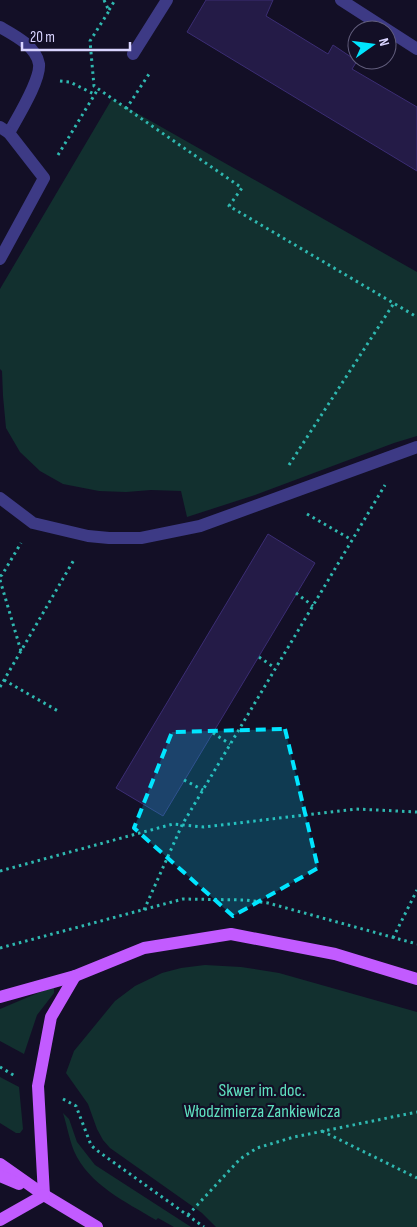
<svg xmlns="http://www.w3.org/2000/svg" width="417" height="1227" font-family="'Sofia Sans Condensed',sans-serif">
  <rect width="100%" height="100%" fill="#130f26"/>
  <!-- green -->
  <g fill="#12302f">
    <polygon points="112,99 417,272 417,436 394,443 255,495 187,517 181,491 151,490 126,492 99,491 63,484 40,471 20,452 6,428 3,396 2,371 0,369 0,289"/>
    <polygon points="205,965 241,967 279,973 417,1012 417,1227 216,1227 202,1213 110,1148 103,1140 97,1129 88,1104 66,1073 74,1051 115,1001 135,986 162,973 181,968"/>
    <polygon points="52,987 54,987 54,993 37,1015 24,1054 0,1041 0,1009"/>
    <polygon points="0,1077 19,1087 23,1129 20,1133 16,1133 0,1123"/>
    <path d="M63,1113L69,1119L77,1142L95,1165L191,1227H174L158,1218L156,1220C126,1202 89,1185 74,1151C69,1138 67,1126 63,1113Z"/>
  </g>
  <!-- building -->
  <g fill="#241b47" stroke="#3b2d73">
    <polygon points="206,0 273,0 266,16 328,54 333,45 357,61 352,69 417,107 417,171 187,32"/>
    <polygon points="268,534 315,563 163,816 116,788"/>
  </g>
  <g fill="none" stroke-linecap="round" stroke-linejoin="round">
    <!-- path -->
    <g stroke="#2fb8b0" stroke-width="3" stroke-dasharray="2.5 4" stroke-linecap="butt">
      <polyline points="104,0 109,11 90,41 94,86 242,188 229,206 417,317"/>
      <polyline points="109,10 115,0"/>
      <polyline points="60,81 70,82 94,94"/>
      <polyline points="126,109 149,74"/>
      <polyline points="58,155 98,89"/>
      <polyline points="289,465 394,303"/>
      <polyline points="307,514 352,540"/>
      <polyline points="0,576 2,575 21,543"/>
      <polyline points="0,580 21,651"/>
      <polyline points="296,593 313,606"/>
      <polyline points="259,657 275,668"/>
      <polyline points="4,680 58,711"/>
      <polyline points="0,687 75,558"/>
      <polyline points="213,733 230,744"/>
      <polyline points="184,780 203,790"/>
      <polyline points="0,871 173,824 204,827 356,809 417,812"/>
      <polyline points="144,910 182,825 385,485"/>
      <polyline points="393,938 417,890"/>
      <polyline points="0,948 183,899 246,900 268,903 417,944"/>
      <polyline points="0,1067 15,1076"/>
      <polyline points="63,1099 76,1106 91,1145 95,1149 204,1227"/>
      <polyline points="322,1131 417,1178"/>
      <polyline points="188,1215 240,1159 257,1148 294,1137 417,1112"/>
    </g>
    <!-- minor -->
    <g stroke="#3d3a85" stroke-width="12">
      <polyline points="341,0 417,49"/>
      <path d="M0,27C14,35 36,46 39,64C41,80 17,118 9,133"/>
      <polyline points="133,54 167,0"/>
      <polyline points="0,127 9,133 44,178 0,259"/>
      <polyline points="0,498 33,523 88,536 109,538 141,538 200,526 417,447"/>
    </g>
    <!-- major -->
    <g stroke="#c25bff" stroke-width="12">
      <polyline points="0,997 75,976 144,948 231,934 335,954 417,979"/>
      <polyline points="0,1164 44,1195 97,1227"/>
      <polyline points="0,1176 19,1184"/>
      <polyline points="44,1195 38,1086 51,1017 75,976"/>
      <polyline points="0,1220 44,1195"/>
    </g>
  </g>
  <!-- marked area -->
  <path fill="#00e5ff" fill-opacity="0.2" stroke="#00e5ff" stroke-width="4" stroke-dasharray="10 6" stroke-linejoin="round" d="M285,729L318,868L233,916L134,828L172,732Z"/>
  <g text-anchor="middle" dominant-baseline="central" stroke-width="4.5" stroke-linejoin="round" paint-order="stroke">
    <!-- park labels -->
    <g font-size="18" fill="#5fe0c0" stroke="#130f26">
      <text x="262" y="1090">Skwer im. doc.<tspan x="262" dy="21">Włodzimierza Zankiewicza</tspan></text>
    </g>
  </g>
  <!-- north arrow -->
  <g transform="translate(372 45) rotate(76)"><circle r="24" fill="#130f26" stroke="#625e7d"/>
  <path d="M0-4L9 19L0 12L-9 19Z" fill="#00e5ff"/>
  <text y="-8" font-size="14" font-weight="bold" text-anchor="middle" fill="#d9d4ff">N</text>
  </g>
  <!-- scale -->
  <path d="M22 42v8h108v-8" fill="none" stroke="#d9d4ff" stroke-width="2.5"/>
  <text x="30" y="42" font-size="15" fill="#d9d4ff" stroke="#130f26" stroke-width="4" paint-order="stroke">20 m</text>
</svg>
